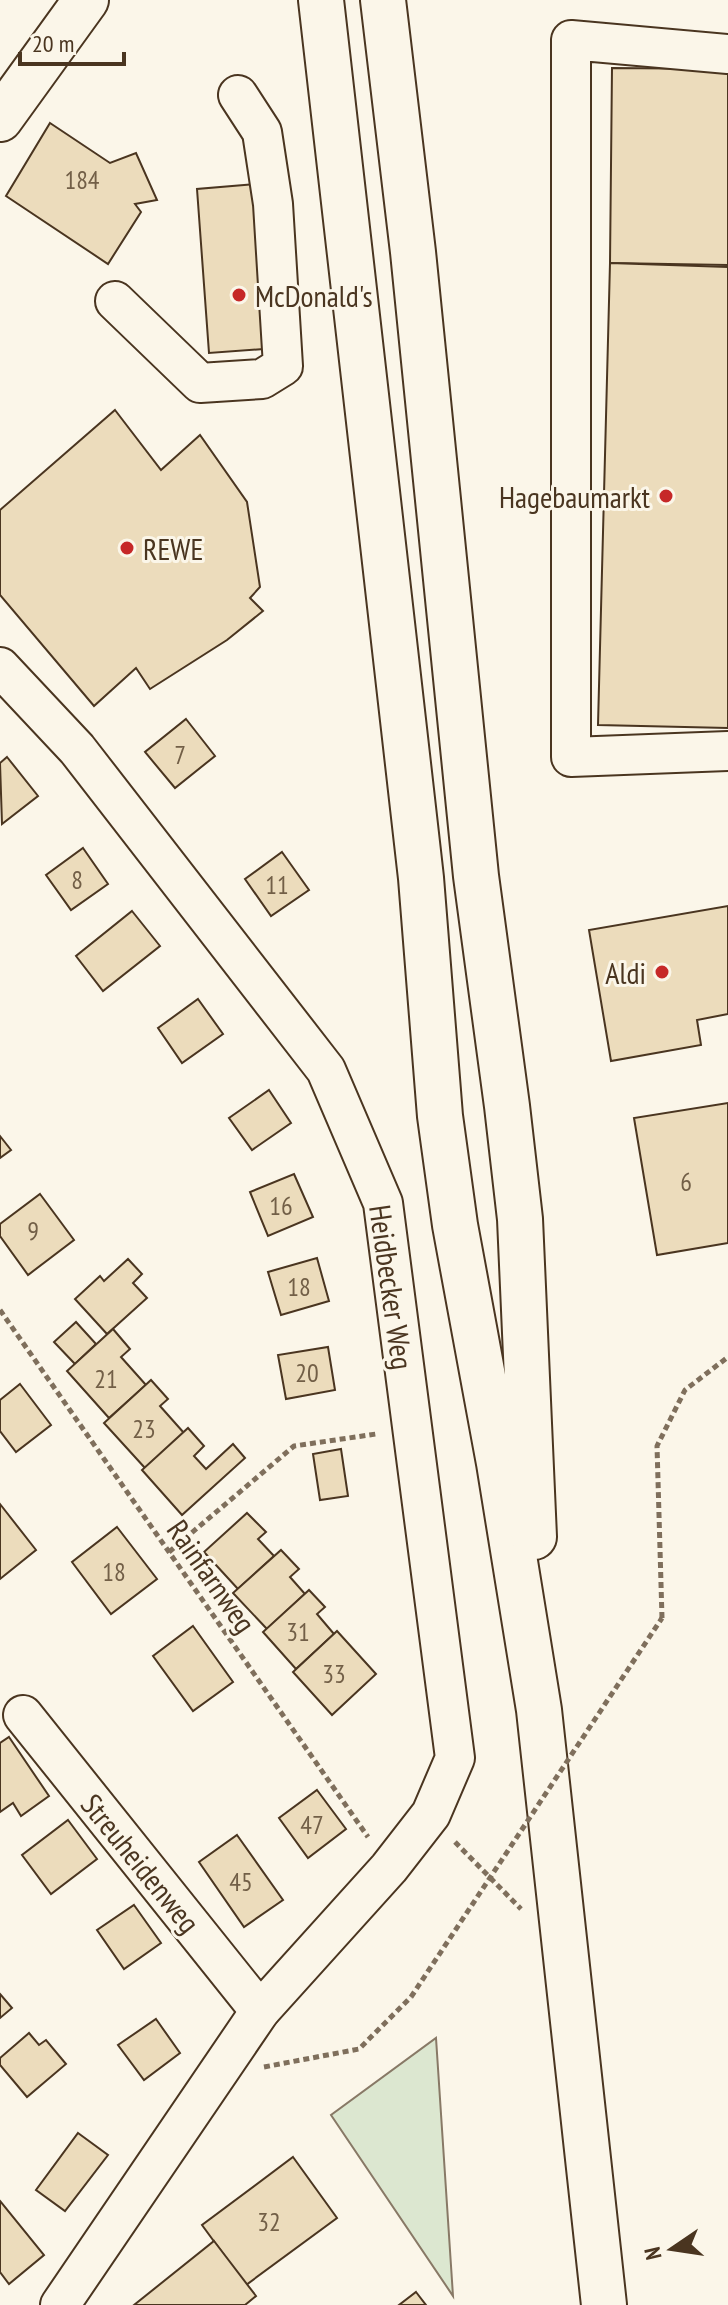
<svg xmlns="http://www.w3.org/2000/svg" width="728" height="2305" font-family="'PT Sans Narrow',sans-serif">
  <rect width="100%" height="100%" fill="#fbf6e9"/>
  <!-- green -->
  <polygon fill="#dce7d0" stroke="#887966" stroke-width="2" points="436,2038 453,2296 331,2115"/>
  <!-- building -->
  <g fill="#ecdcbc" stroke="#4a3520" stroke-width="2">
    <polygon points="612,68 728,69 728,265 610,263"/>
    <polygon points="50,123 110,163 136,153 157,200 135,204 141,212 108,264 6,196"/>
    <polygon points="257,184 277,348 209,353 197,189"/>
    <polygon points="610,263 728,267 728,728 598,725"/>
    <polygon points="115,410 161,470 200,435 247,502 260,587 250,598 263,611 227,640 150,689 136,668 94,706 0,595 0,510"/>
    <polygon points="186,719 215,756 175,788 145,752"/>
    <polygon points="7,757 38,796 2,824 0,763"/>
    <polygon points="83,848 108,884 71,910 46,875"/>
    <polygon points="282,852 309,890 271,916 245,879"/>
    <polygon points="728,906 728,1014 697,1020 701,1045 611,1061 589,930"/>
    <polygon points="132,911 160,946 103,991 76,956"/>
    <polygon points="198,999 223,1034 182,1063 158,1028"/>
    <polygon points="269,1090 291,1123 252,1150 229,1118"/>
    <polygon points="728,1103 728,1243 657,1255 634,1118"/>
    <polygon points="0,1136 11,1150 0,1158"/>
    <polygon points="294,1174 313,1217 268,1236 250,1192"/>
    <polygon points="40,1194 74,1240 28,1275 0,1236 0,1224"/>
    <polygon points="317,1258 329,1301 281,1315 268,1272"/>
    <polygon points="128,1259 142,1274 133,1283 147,1298 107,1334 75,1299 100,1276 104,1281"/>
    <polygon points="76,1322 96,1344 75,1364 54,1342"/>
    <polygon points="113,1329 130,1349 121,1357 146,1385 109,1418 67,1371"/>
    <polygon points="328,1347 335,1390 286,1399 278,1355"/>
    <polygon points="151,1380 168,1399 160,1406 184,1433 145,1468 104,1423"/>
    <polygon points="20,1384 51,1425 16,1452 0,1431 0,1400"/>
    <polygon points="188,1428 204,1446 194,1456 206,1469 233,1444 245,1458 182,1515 142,1470"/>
    <polygon points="341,1449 348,1496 320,1500 313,1454"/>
    <polygon points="0,1504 36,1550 0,1579"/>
    <polygon points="247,1513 266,1532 258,1539 274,1556 238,1589 204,1552"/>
    <polygon points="117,1527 157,1579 111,1614 72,1562"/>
    <polygon points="281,1550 299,1569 290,1577 305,1594 267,1629 233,1593"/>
    <polygon points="309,1590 325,1607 317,1614 334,1634 296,1669 263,1632"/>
    <polygon points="193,1626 233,1682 193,1711 153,1656"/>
    <polygon points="337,1631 376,1674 332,1715 293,1672"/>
    <polygon points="9,1737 49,1796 21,1816 13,1803 0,1812 0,1743"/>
    <polygon points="317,1790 346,1829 308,1858 279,1818"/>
    <polygon points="68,1820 97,1859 51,1894 22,1855"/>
    <polygon points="237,1835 283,1900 244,1927 199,1862"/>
    <polygon points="134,1905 161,1943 124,1969 97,1930"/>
    <polygon points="0,1994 12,2008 0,2018"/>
    <polygon points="156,2019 180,2053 144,2080 118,2045"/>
    <polygon points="29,2033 39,2045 46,2040 66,2064 27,2097 0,2065 0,2058"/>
    <polygon points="78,2133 108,2155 65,2211 36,2190"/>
    <polygon points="293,2157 337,2218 246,2285 202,2225"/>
    <polygon points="0,2201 44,2255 9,2284 0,2272"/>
    <polygon points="214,2241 256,2296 245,2305 134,2305"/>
    <polygon points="416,2292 426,2305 399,2305"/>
  </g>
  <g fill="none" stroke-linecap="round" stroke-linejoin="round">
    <defs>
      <g id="minor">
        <polyline points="728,54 571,40 571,757 728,751"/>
        <polyline points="115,301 200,383 262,379 283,366 273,204 262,132 238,95"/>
        <polyline points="0,667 77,749 326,1070 383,1203 455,1758 431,1814 389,1868 260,2011 60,2305"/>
        <polyline points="23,1715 260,2011"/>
      </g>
      <g id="major">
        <polyline points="321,0 421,878 440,1116 455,1225 499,1463 539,1710 604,2305"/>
        <polyline points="383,0 413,252 476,876 507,1106 520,1219 534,1537"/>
        <polyline points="0,119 86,0"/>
      </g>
    </defs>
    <!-- minor casing -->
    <use href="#minor" stroke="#4a3520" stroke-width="42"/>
    <!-- major casing -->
    <use href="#major" stroke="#4a3520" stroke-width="48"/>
    <!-- path -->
    <g stroke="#7f6f5c" stroke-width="5" stroke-dasharray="6 4" stroke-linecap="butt">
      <polyline points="0,1310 368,1837"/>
      <polyline points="169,1552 294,1446 376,1434"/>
      <polyline points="662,1618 657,1446 685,1390 728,1357"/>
      <polyline points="455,1842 521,1909"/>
      <polyline points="264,2067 359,2049 411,1997"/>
    </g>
    <!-- minor -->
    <use href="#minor" stroke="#fbf6e9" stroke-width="38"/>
    <!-- major -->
    <use href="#major" stroke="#fbf6e9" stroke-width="44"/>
    <!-- path-bridge -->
    <polyline stroke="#7f6f5c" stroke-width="5" stroke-dasharray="6 4" stroke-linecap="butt" points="411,1997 662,1618"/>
  </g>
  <!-- markers -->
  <g fill="#c62828" stroke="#fbf6e9" stroke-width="3">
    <circle cx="239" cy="295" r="8"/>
    <circle cx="666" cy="496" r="8"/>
    <circle cx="127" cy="548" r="8"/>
    <circle cx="662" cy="972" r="8"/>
  </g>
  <g text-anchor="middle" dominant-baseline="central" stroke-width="6" stroke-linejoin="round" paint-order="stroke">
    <!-- number labels -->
    <g font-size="26" fill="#725f47">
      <text x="82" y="179">184</text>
      <text x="180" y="754">7</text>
      <text x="77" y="879">8</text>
      <text x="277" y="884">11</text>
      <text x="686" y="1181">6</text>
      <text x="281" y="1205">16</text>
      <text x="33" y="1230">9</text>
      <text x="299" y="1286">18</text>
      <text x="307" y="1372">20</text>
      <text x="106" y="1378">21</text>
      <text x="144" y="1428">23</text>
      <text x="114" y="1571">18</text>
      <text x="298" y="1631">31</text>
      <text x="334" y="1673">33</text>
      <text x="312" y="1824">47</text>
      <text x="241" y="1881">45</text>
      <text x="269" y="2221">32</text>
    </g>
    <!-- poi labels -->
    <g font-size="30" fill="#4a3520" stroke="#fbf6e9" text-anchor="start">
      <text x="255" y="295">McDonald's</text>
      <text x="650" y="496" text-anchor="end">Hagebaumarkt</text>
      <text x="143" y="548">REWE</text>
      <text x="646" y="972" text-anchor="end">Aldi</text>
    </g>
    <!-- street labels -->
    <g font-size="30" fill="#4a3520" stroke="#fbf6e9">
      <text transform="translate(392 1287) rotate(82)">Heidbecker Weg</text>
      <text transform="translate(212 1576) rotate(55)">Rainfarnweg</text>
      <text transform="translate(141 1863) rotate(51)">Streuheidenweg</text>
    </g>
  </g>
  <!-- north arrow -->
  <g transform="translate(672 2249) rotate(257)" stroke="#fbf6e9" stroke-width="6" paint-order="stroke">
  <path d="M0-6L14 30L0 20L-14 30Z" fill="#4a3520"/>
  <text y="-12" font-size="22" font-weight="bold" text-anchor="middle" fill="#4a3520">N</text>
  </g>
  <!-- scale -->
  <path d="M20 52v12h104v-12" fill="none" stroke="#4a3520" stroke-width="4"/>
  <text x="32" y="52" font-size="24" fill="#4a3520" stroke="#fbf6e9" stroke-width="6" paint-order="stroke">20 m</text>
</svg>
